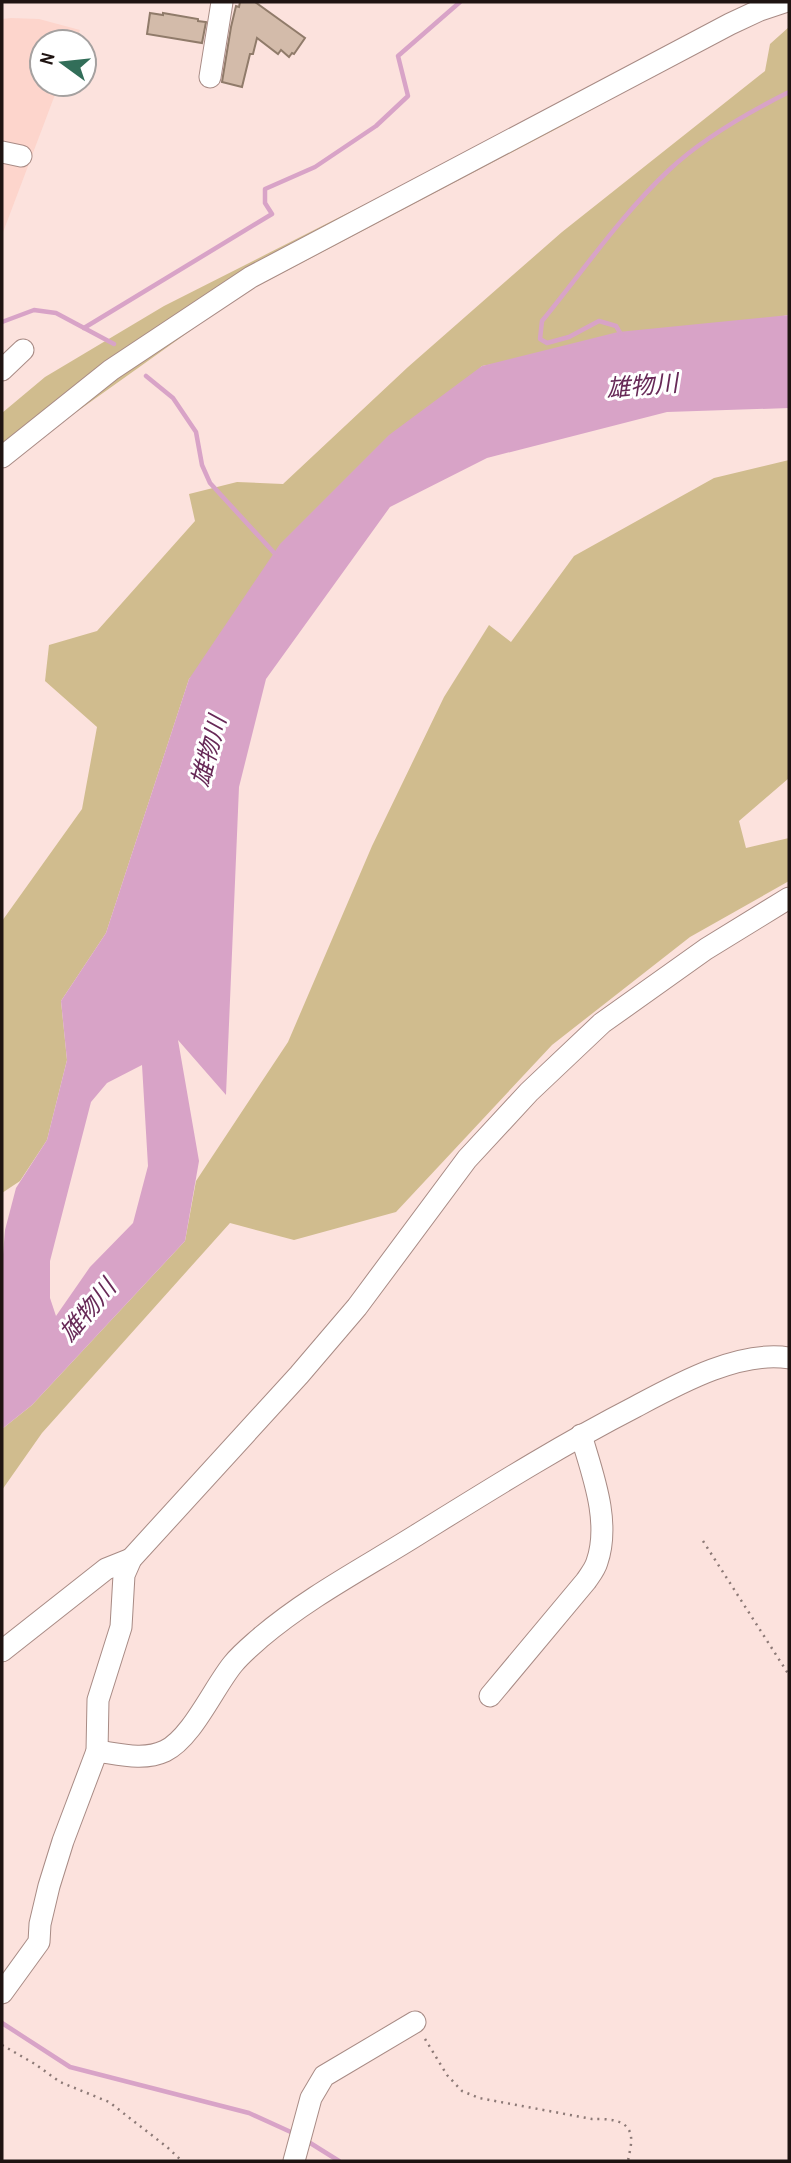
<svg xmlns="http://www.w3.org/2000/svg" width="791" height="2163" font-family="'Archivo Narrow','Noto Sans JP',sans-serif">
  <rect width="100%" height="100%" fill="#fce2dd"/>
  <!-- built -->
  <polygon fill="#fdd5cc" points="11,18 39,19 80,30 75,42 42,42 42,84 59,84 2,235 2,19"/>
  <!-- green -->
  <g fill="#d0bc8e">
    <polygon points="765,15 562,126 239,296 2,465 2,413 45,377 164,306 555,108"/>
    <polygon points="789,27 789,315 482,366 189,679 106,933 61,1001 67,1060 47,1140 20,1181 2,1193 2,921 82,809 97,727 45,681 49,645 97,631 195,521 189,494 237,482 283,484 408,367 562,232 765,71 770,44"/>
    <polygon points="789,460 789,778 739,821 746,848 789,838 789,881 690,937 552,1045 396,1212 294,1240 230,1223 42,1433 2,1490 2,1429 32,1405 185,1241 196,1181 288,1042 372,846 444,697 489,625 511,642 574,556 714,478"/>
  </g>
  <!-- water -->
  <path fill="#d8a3c7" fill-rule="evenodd" d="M789,315V408L667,412L487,458L390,507L266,679L239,787L226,1095L178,1040L199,1161L185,1241L32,1405L2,1429V1267L5,1230L16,1188L47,1140L67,1060L61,1001L106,933L189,679L280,544L389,435L482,366L618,332ZM142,1065L148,1166L133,1223L90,1267L56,1316L50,1298V1261L91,1102L107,1083Z"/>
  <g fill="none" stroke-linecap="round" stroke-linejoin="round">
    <!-- stream -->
    <g stroke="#d8a3c7" stroke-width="4.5">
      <polyline points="2,322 34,310 56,313 114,344"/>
      <polyline points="84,328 272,214 265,203 265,189 315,167 376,126 408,96 398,56 460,2"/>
      <path d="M622,336L616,326L599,321L569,337L547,343L540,339L542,321C583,271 621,215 669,170C703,138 747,113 789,92"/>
      <polyline points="146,376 173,398 196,432 202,465 210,483 277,556"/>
      <polyline points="2,2023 70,2067 249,2113 293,2133"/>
      <polyline points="307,2141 339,2161"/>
    </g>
  </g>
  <!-- building -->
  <g fill="#d3bbaa" stroke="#907b6a" stroke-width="2">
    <polygon points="240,2 255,2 305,38 294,54 292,53 289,57 281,50 278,54 257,38 253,54 250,54 242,87 222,82 231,27 236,6 239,7"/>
    <polygon points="150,13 163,15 163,13 198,19 198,21 206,22 202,43 147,34"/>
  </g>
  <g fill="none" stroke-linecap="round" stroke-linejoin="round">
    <defs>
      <g id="minor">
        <polyline points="210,77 222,2"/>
        <polyline points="2,152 21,156"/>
        <polyline points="2,370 23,350"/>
        <polyline points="2,457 111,370 251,277 730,24 760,10 784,2"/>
        <polyline points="2,1651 106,1569 131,1559"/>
        <path d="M490,1696L586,1581C590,1575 595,1569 597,1562C611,1521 592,1473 581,1435"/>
        <path d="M97,1751C119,1754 144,1761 165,1751C192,1738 214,1687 233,1664C241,1654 251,1646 260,1638C308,1597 366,1567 420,1533C491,1489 561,1445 635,1407C678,1384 739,1350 789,1358"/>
        <polyline points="2,1993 39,1942 40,1924 49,1886 63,1841 97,1751 98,1700 121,1627 124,1575 131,1559 299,1375 357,1307 467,1159 529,1092 602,1023 706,949 789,898"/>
        <polyline points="294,2161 311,2098 324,2076 415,2022"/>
      </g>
    </defs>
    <!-- minor casing -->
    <use href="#minor" stroke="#a88b85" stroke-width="23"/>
    <!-- path -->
    <g stroke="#8c7976" stroke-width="2.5" stroke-dasharray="2 5" stroke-linecap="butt">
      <polyline points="703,1541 789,1675"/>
      <path d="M425,2039L447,2075L462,2091L479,2098L592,2119C606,2119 629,2118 631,2137C632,2144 629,2154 628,2161"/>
      <polyline points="2,2045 35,2064 60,2082 109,2102 167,2147 182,2161"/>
    </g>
    <!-- minor -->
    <use href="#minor" stroke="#fff" stroke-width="21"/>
  </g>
  <g text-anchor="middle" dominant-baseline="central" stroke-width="6" stroke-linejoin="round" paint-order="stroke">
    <!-- water labels -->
    <g font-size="24" font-style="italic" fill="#672957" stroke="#fff">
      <text transform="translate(642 385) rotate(-5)">雄物川</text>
      <text transform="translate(208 751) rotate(-75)">雄物川</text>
      <text transform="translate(87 1310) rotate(-50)">雄物川</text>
    </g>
  </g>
  <!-- border -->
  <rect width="791" height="2163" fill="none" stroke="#1f1412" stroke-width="7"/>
  <!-- north arrow -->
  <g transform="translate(63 63) rotate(285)"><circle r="33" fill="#ffffff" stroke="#a5a1a0" stroke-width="2"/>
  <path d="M0-5L12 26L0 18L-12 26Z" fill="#326e59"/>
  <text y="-10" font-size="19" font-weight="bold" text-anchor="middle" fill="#1f1412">N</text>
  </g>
</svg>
